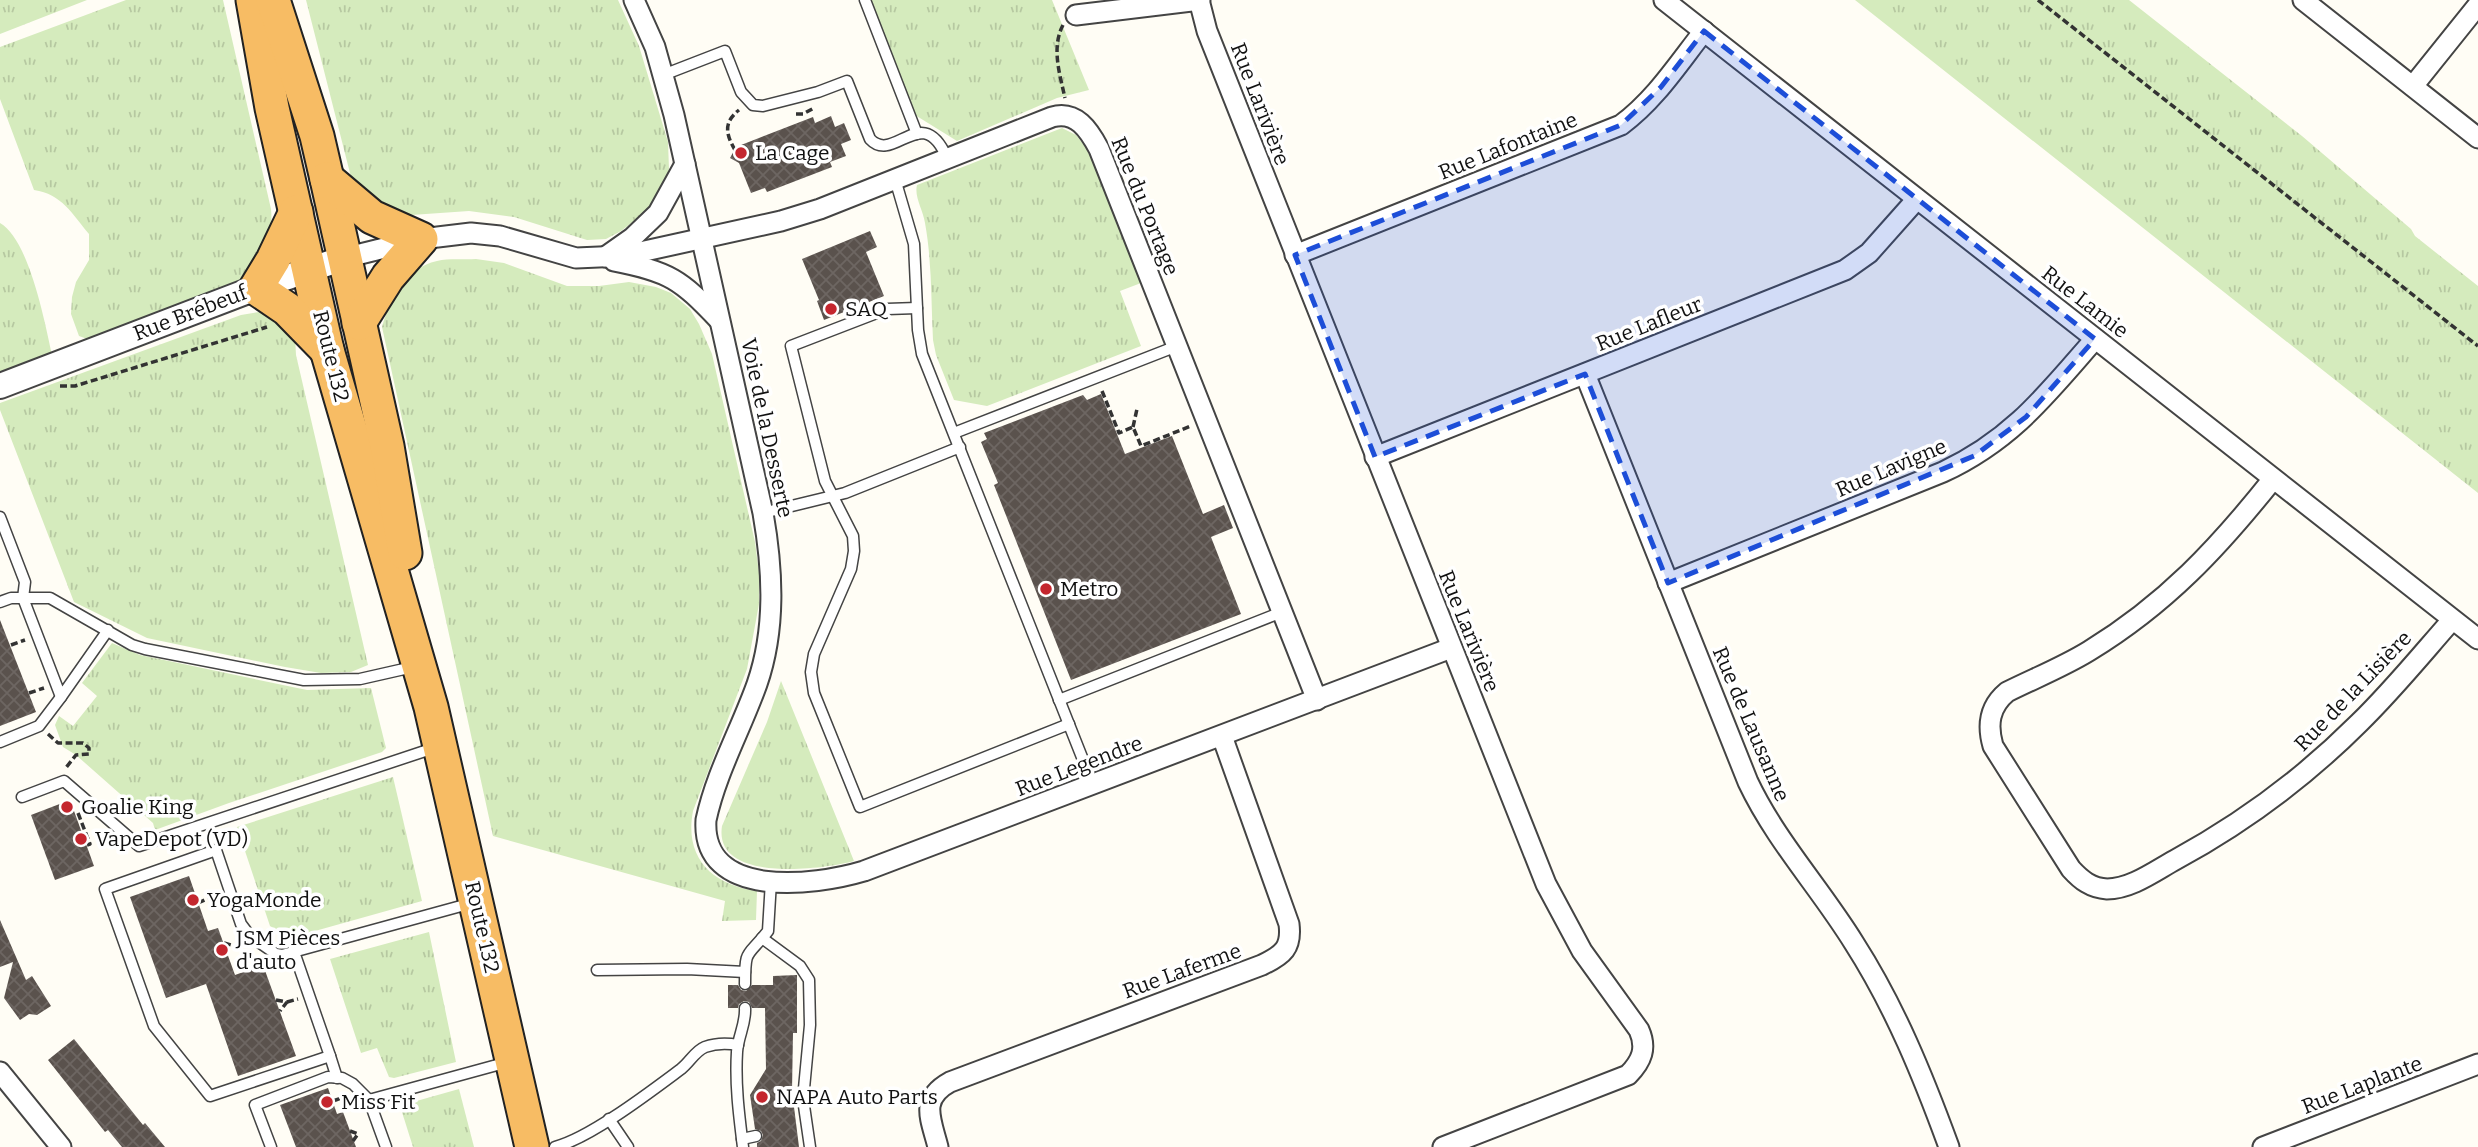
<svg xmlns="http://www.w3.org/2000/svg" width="2478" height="1147" font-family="Bitter,serif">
  <defs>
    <pattern id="grass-tufts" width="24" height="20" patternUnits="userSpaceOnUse" patternTransform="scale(1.75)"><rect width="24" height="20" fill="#d5ebbd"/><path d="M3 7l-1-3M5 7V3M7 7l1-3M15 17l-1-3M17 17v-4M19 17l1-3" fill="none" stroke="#b6c8a1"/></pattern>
    <pattern id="building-cross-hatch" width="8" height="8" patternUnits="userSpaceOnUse" patternTransform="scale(1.75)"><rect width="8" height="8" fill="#5a524d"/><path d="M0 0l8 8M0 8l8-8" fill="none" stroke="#6d6662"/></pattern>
  </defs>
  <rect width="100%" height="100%" fill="#fffdf5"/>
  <!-- grass -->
  <g fill="url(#grass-tufts)">
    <polygon points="0,0 87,0 0,34"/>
    <path d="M126,0H223L271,209C274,235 261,265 240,280C224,291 203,297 185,303C154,316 122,328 90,340L79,336L71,314L72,297L76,282L89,260V234C72,214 62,194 34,190L0,99V47Z"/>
    <polygon points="306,0 618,0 639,46 668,142 669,169 663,189 655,205 621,231 606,239 587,240 514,217 469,211 397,216 352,181"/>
    <polygon points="870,0 1052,0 1089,90 1057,98 957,141 915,115"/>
    <polygon points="1855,0 2129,0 2302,136 2411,229 2415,236 2478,286 2478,493"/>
    <path d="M1062,128L1076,135L1089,151L1141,283L1120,291L1141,346L987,406L954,400L936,355L933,340C931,301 932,261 925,223C923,210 914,197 917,185Z"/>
    <path d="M0,223C29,239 45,323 52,355L0,375Z"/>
    <path d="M476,259L504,263L567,286H599L629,282L656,287L671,293L690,309L699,324L712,354L755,542L759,573V604L747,669L693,811C684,858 712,885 757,891L756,920L722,921L725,901L493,836L382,327C390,299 405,268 437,261C449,258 464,260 476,259Z"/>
    <polygon points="259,312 282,326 295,337 296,355 368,665 351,672 321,673 285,667 147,638 74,602 0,410 0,403 241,315"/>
    <polygon points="112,643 140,655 307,690 371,688 386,748 382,752 229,803 155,830 153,823 76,755 63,747 55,725 59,716 73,726 97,696 82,683"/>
    <path d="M781,681L790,703L854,861C821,870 713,883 722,826L767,722Z"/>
    <polygon points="393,777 422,901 290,938 270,926 237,827"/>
    <polygon points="429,932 456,1062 394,1078 389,1077 377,1048 361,1053 330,959"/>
    <polygon points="459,1089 474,1147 413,1147 401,1109 413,1102"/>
  </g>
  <!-- building -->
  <g fill="url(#building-cross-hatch)">
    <polygon points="831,116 835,127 844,123 851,140 841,144 846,156 830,162 832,167 767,192 765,188 751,193 739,163 730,158 736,147 813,117 815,123"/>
    <polygon points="870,231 877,247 866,252 884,296 824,320 817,301 819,300 802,259"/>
    <polygon points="1101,394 1125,454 1172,436 1203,514 1224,505 1233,528 1211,537 1241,614 1071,680 994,485 998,483 981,442 987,439 984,433 1083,395 1087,400"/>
    <polygon points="0,620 36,712 0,726"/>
    <polygon points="70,800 94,866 55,880 31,815"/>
    <polygon points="189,876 208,931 218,928 235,975 263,965 296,1056 238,1076 206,984 166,998 130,897"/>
    <polygon points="0,920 26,980 32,976 51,1006 37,1015 29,1014 20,1020 4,998 13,962 0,967"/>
    <polygon points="797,975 797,1033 793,1033 792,1091 799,1147 757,1147 757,1143 761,1141 763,1135 761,1131 755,1129 750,1095 766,1069 765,1008 752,1008 749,1002 744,1001 739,1004 738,1008 728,1008 728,985 738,985 741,990 746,991 752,985 773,985 773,976"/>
    <polygon points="74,1039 143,1125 145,1123 165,1147 122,1147 108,1130 105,1132 48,1060"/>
    <polygon points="328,1088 337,1114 343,1112 356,1147 296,1147 280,1105"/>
  </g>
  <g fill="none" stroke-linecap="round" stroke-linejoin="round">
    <defs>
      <g id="service">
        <polyline points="865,0 917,134"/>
        <path d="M663,75L725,51L741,92L753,105L763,106L818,92L847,81L870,139C894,165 922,100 947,158"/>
        <polyline points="895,179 914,244 918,330 922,354 1093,785"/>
        <polyline points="917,308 887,309 791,346 825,481 853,536 854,551 851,569 814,654 811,672 814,693 860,807 1069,724"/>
        <polyline points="954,433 1177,346"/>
        <polyline points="763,513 845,493 960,447"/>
        <polyline points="0,517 25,582 23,598 11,598 0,602"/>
        <polyline points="108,630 61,697 23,598 50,598 132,645 145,649 304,680 360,679 413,667"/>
        <polyline points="1059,700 1282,612"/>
        <polyline points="0,742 39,726 61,697"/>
        <polyline points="22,797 64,781 139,846 434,748"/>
        <polyline points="762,938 800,966 809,980 810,1025 803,1099 810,1147"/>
        <polyline points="294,952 330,1056 210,1096 154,1026 105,889 216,850 241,924 250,936 276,954 282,955 472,903"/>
        <polyline points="597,970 687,969 745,972"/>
        <path d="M745,984C745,947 747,958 768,931L771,881"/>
        <polyline points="330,1056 337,1078"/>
        <polyline points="369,1100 508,1062"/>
        <polyline points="609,1119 628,1147"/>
        <polyline points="742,1139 756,1136"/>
        <polyline points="271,1147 255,1105 328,1077 342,1078 353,1084 369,1100 386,1147"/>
        <path d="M555,1147C590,1138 650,1092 681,1069C690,1062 695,1051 705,1047C716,1043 727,1043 738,1045"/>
        <path d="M743,1147C739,1115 735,1084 737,1052C738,1036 746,1024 745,1008"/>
      </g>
      <g id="minor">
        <path d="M634,0L655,47L674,115L763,513C773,570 776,629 757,684C741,729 716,773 706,820C701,900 814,886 864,871L1451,648"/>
        <path d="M1199,0L1207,31L1546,884L1582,951L1639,1030C1647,1048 1642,1061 1628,1075L1443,1147"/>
        <polyline points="1664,0 2478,639"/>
        <polyline points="2303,0 2478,138"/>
        <polyline points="1076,15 1200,0"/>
        <polyline points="2413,86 2478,5"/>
        <path d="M1295,255L1621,125C1655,100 1678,64 1704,31"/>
        <polyline points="605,257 632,238 658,213 685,164"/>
        <path d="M344,258L421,239L471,233L500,236L576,258L622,256L781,221L820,209L1052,117C1076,110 1089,130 1099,149L1317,700"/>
        <path d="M614,261C670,272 680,279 719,320"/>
        <path d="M1585,374L1748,782C1776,841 1820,888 1854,943C1895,1007 1923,1076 1949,1147"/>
        <polyline points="1375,457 1845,270 1869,253 1917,199"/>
        <path d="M2273,479C2218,548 2166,604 2089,651C2063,667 2035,678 2007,692C1989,707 1987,725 1993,746L2071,869C2081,880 2091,888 2107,889C2131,889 2155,871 2175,860C2243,823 2305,777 2359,723C2392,691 2422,654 2452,620"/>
        <path d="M1668,583L1943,472C2012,440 2047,394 2095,339"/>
        <polyline points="0,1072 61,1147"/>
        <path d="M938,1147C931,1119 919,1099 950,1082L1262,965C1283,955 1292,948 1289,924L1222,736"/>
        <polyline points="2263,1147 2478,1064"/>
      </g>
      <polyline id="tertiary" points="0,386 256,288 344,258"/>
      <g id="trunk">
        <polyline points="253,0 272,108 327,350 431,707 532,1147"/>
        <polyline points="273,0 317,136 327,179 387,446 405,553"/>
        <polyline points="327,179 372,217 421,239 388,277 359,323"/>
        <polyline points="296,212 273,260 256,288 287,309 327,350"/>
      </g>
    </defs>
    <!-- service casing -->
    <use href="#service" stroke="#444" stroke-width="13"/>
    <!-- minor casing -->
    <use href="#minor" stroke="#444" stroke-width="23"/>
    <!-- tertiary casing -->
    <use href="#tertiary" stroke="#444" stroke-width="28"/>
    <!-- trunk casing -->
    <use href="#trunk" stroke="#222" stroke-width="37"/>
    <!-- path -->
    <g stroke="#333" stroke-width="3.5" stroke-dasharray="7 3.5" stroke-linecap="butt">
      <polyline points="2038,0 2478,346"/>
      <path d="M1063,25C1051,48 1060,75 1065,98"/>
      <polyline points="796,114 803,114 814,108"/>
      <path d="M735,150C725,133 724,122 739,110"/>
      <polyline points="60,386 75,386 267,327"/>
      <polyline points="1102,391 1119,433 1133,427 1141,446 1191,426"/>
      <polyline points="1133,427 1137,409"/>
      <polyline points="11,645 25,640"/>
      <polyline points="29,693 44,688"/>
      <polyline points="48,734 58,743 83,743 89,748 89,754 76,755 65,769"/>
      <polyline points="78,813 90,844 87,845"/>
      <polyline points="198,903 218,894"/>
      <polyline points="224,943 231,945 226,948"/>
      <polyline points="276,1000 287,1002 280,1011"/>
      <polyline points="287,1002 298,999"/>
      <polyline points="333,1101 347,1096"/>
      <polyline points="350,1131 358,1134 353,1141"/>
    </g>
    <!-- service -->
    <use href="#service" stroke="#fff" stroke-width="10"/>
    <!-- minor -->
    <use href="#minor" stroke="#fff" stroke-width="19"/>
    <!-- tertiary -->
    <use href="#tertiary" stroke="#fff" stroke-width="24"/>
    <!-- trunk -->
    <use href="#trunk" stroke="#f7bc64" stroke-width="33"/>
  </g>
  <!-- marked area -->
  <path fill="#1d4ed8" fill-opacity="0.2" stroke="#1d4ed8" stroke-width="5" stroke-dasharray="14 9" stroke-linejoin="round" d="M1704,31L2095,339L2026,417L1974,456L1668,583L1585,374L1375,457L1295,255L1621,125L1661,87Z"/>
  <!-- markers -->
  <g fill="#c4262e" stroke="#fff" stroke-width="2.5">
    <circle cx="741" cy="153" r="7"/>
    <circle cx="831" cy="309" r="7"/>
    <circle cx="1046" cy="589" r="7"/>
    <circle cx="67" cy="807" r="7"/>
    <circle cx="81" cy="839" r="7"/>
    <circle cx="193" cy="900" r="7"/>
    <circle cx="222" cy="950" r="7"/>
    <circle cx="762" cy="1097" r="7"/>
    <circle cx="327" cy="1102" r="7"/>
  </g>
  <g text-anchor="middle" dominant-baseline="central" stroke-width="7" stroke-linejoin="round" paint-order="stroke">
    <!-- street labels -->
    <g font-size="21" fill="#111" stroke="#fff">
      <text transform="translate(1260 104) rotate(69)">Rue Larivière</text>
      <text transform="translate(1508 146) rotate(-22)">Rue Lafontaine</text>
      <text transform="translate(1145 206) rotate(68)">Rue du Portage</text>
      <text transform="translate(2085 302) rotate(38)">Rue Lamie</text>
      <text transform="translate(190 313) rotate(-21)">Rue Brébeuf</text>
      <text transform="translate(1649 324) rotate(-22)">Rue Lafleur</text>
      <text transform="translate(331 356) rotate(76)">Route 132</text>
      <text transform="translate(767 428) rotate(78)">Voie de la Desserte</text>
      <text transform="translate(1891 468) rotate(-23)">Rue Lavigne</text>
      <text transform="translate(1469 631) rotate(68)">Rue Larivière</text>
      <text transform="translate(2353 691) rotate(-46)">Rue de la Lisière</text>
      <text transform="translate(1751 724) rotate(67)">Rue de Lausanne</text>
      <text transform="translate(1079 766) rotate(-21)">Rue Legendre</text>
      <text transform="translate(482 927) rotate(77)">Route 132</text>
      <text transform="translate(1182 971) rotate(-20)">Rue Laferme</text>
      <text transform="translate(2362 1085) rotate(-21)">Rue Laplante</text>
    </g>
    <!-- poi labels -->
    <g font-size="21" fill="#111" stroke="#fff" text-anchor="start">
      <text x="755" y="153">La Cage</text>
      <text x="845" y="309">SAQ</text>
      <text x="1060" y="589">Metro</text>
      <text x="81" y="807">Goalie King</text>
      <text x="95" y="839">VapeDepot (VD)</text>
      <text x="207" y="900">YogaMonde</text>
      <text x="236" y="938">JSM Pièces<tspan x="236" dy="24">d'auto</tspan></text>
      <text x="776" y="1097">NAPA Auto Parts</text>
      <text x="341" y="1102">Miss Fit</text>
    </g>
  </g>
</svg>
